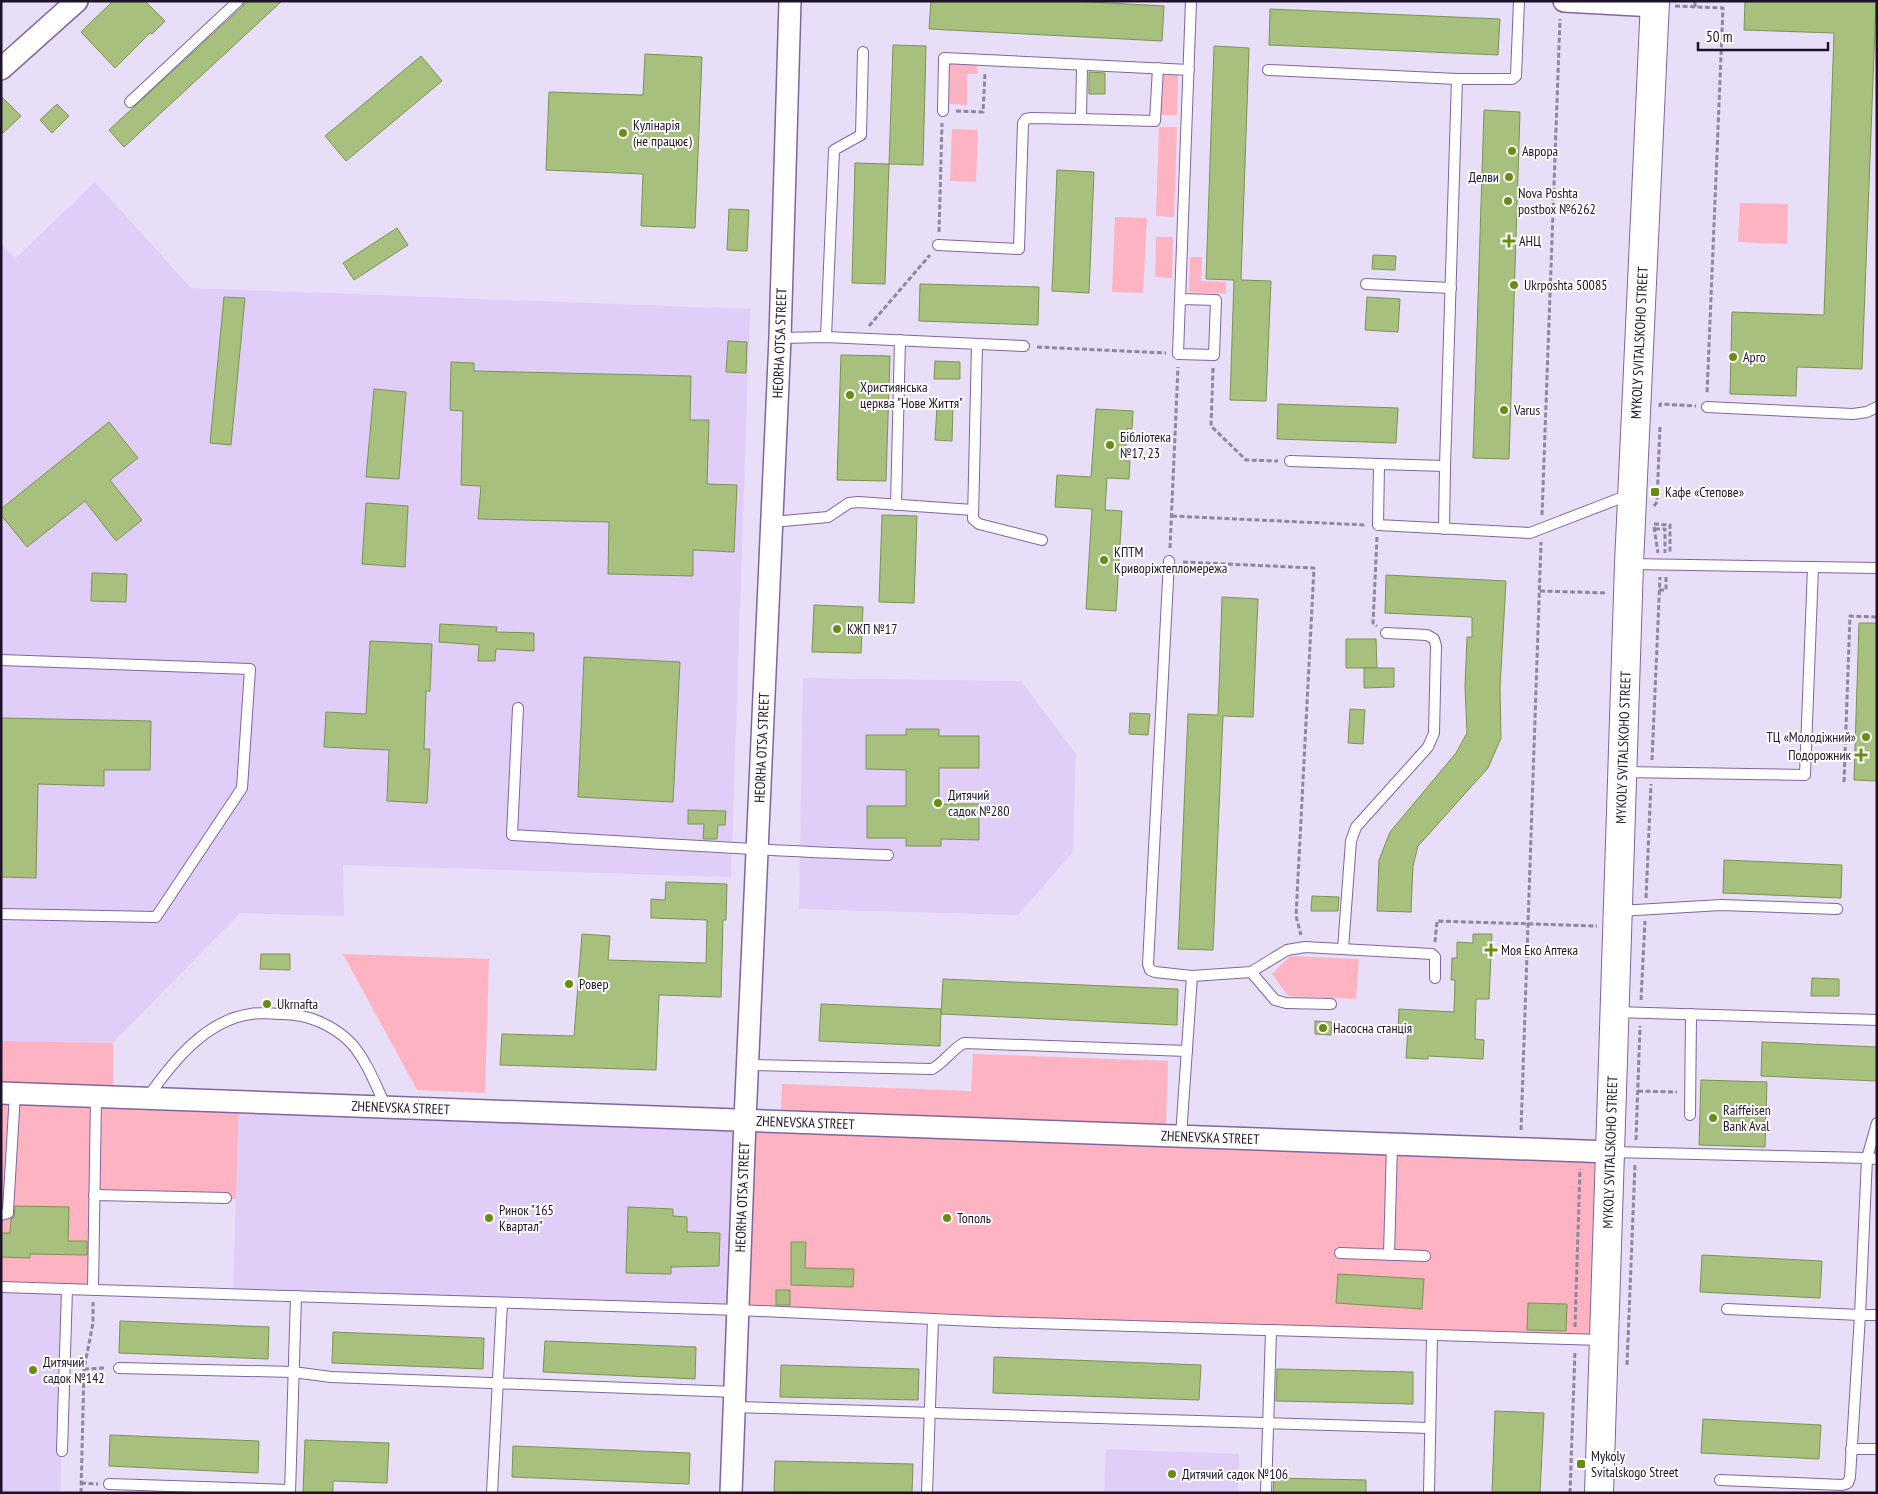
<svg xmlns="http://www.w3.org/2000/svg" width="1878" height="1494" font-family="'PT Sans Narrow',sans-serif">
  <rect width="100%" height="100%" fill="#e9def8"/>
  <!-- built -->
  <g fill="#e0cdf8">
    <polygon points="95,182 191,288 750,309 731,877 343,865 344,916 240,913 113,1043 1,1041 1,244 15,259"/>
    <polygon points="803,678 1021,681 1076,754 1073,852 1018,915 799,909"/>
    <polygon points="239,1102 745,1120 739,1310 233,1294"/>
    <polygon points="1,1287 67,1289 60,1493 1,1493"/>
    <polygon points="1106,1449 1239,1454 1238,1493 1104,1493"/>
  </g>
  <!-- green -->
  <g fill="#feb3c2">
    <polygon points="949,63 977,63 977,74 967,74 967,105 948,104"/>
    <polygon points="1161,74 1178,75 1177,115 1160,115"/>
    <polygon points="1159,127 1177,127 1174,217 1156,216"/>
    <polygon points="952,129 978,130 976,182 950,181"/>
    <polygon points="1740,203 1788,204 1787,244 1738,242"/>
    <polygon points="1115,217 1147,218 1143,293 1112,292"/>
    <polygon points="1156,237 1173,237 1172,278 1155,277"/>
    <polygon points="1190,257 1202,257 1201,281 1226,282 1226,294 1189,292"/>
    <polygon points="343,954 489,959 485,1093 417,1090"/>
    <polygon points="1290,956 1359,959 1356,999 1288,996 1272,974"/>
    <polygon points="1,1041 113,1043 113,1097 239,1102 236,1199 94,1195 93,1290 1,1287"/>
    <polygon points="973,1054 1168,1061 1166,1124 781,1111 782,1084 971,1091"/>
    <polygon points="745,1120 1595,1152 1591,1340 739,1310"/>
  </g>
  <!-- building -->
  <g fill="#a7c07e" stroke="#7c9353">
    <polygon points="113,1 145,1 165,21 152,34 150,33 115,68 81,32"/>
    <polygon points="245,1 282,1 124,147 109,130 243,6"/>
    <polygon points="931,1 1074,1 1164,6 1162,41 929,29"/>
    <polygon points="1745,1 1876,1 1862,369 1797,367 1796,396 1730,394 1732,312 1824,315 1834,33 1744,30"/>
    <polygon points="1270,9 1500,19 1498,55 1269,45"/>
    <polygon points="893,45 926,46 923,165 889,164"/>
    <polygon points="1214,46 1249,48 1241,280 1271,281 1266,401 1230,400 1234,280 1206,279"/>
    <polygon points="645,54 702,57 695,228 641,226 643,174 546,170 549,92 643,95"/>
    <polygon points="421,56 442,81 346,161 325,136"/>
    <polygon points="1089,72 1105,73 1105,94 1089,94"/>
    <polygon points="1,96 21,116 1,135"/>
    <polygon points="57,104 69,116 52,133 40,120"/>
    <polygon points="1484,110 1520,112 1509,459 1473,458"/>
    <polygon points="855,163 889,164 885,284 852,283"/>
    <polygon points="1057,170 1094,172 1089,293 1052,291"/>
    <polygon points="729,209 749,210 747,251 727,250"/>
    <polygon points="397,228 408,245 354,280 343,263"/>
    <polygon points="1373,255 1396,256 1395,270 1372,269"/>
    <polygon points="920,284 1039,287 1038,325 919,321"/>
    <polygon points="224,297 245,298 231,445 210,443"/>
    <polygon points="1367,297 1400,299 1398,332 1365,330"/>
    <polygon points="728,341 747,342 746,373 726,372"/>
    <polygon points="841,355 890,356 886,481 837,480"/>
    <polygon points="935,361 960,362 960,379 934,379"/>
    <polygon points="451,362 474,363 474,371 691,376 690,420 709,420 707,484 737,485 734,552 693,550 693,576 608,574 609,522 478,519 481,486 461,485 463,411 450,410"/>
    <polygon points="374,389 406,392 399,479 366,477"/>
    <polygon points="1278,404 1398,408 1396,443 1277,439"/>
    <polygon points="937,406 953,407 952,441 935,440"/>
    <polygon points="1096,409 1133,411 1132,429 1127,428 1125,461 1130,461 1129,479 1107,478 1105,510 1122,511 1116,611 1086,609 1092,509 1055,507 1057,475 1091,477"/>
    <polygon points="109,422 138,458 110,480 142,520 116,541 85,501 27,547 1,515 1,509"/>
    <polygon points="366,503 408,506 405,567 362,564"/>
    <polygon points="882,515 917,516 914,603 879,602"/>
    <polygon points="92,573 127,574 126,602 91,601"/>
    <polygon points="1386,575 1506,581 1500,688 1501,738 1488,768 1418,846 1413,866 1411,912 1377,911 1379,860 1390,832 1456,753 1467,733 1465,686 1467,637 1472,637 1472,617 1385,613"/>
    <polygon points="1222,597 1258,599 1253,717 1223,716 1213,950 1178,949 1188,714 1218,715"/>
    <polygon points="814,605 863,607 861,653 812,652"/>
    <polygon points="1859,623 1877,623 1877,781 1854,780"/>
    <polygon points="440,624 497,627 496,632 534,633 534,651 496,649 495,661 478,661 479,645 439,642"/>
    <polygon points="1346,639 1376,639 1377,668 1346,668"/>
    <polygon points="370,641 432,644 430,691 426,691 424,749 430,749 427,803 387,801 389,750 324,747 326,712 366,714"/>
    <polygon points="584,657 680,662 673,802 578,797"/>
    <polygon points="1364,668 1394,668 1394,687 1364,688"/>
    <polygon points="1350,709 1365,710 1363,744 1348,743"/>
    <polygon points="1130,713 1150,714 1148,735 1129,734"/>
    <polygon points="1,718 151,721 150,770 104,770 104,786 38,784 36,878 1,877"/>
    <polygon points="906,729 939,729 939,736 979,736 979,768 939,768 939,804 979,804 979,840 941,839 941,846 906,846 906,838 867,838 867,806 906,806 906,770 866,769 866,735 906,735"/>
    <polygon points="688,810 726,811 725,825 718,825 717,839 703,839 704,824 688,824"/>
    <polygon points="1724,860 1842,865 1841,898 1723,893"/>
    <polygon points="666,882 727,884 726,920 723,920 721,997 659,995 656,1070 500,1065 502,1034 574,1036 582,934 610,936 608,960 706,963 707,920 651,918 651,899 665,900"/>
    <polygon points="1312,896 1339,897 1338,911 1311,911"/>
    <polygon points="1473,934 1492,934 1489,999 1476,999 1475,1039 1484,1040 1483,1059 1428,1056 1428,1059 1406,1058 1408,1030 1398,1030 1399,1009 1454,1012 1455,980 1451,980 1452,958 1457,958 1457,942 1473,943"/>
    <polygon points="261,954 290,954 290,970 260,969"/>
    <polygon points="1812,978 1839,979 1839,996 1811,996"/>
    <polygon points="943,979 1178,989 1177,1025 941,1014"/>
    <polygon points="821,1004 941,1009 940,1046 819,1041"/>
    <polygon points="1315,1021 1332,1022 1331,1035 1315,1034"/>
    <polygon points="1762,1042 1877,1047 1877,1081 1761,1076"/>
    <polygon points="1701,1080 1767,1082 1765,1147 1699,1145"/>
    <polygon points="15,1206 69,1207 68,1241 87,1241 87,1255 30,1254 30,1258 1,1257 1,1233 10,1233 11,1219 14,1217"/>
    <polygon points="628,1207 673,1209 673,1216 687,1217 687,1232 720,1233 719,1266 671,1267 671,1274 626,1273"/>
    <polygon points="791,1242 806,1242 805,1268 854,1269 853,1287 791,1285"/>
    <polygon points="1702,1255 1822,1261 1820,1298 1700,1292"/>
    <polygon points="1338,1274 1424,1279 1422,1309 1336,1303"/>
    <rect x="776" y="1290" width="14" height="15"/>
    <polygon points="1528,1303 1567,1304 1566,1331 1527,1330"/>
    <polygon points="120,1321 269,1327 268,1359 119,1353"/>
    <polygon points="333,1332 484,1338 483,1369 332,1363"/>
    <polygon points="545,1341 696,1347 695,1379 543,1372"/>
    <polygon points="994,1357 1201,1365 1199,1400 993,1393"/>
    <polygon points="781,1365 919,1369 918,1400 780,1397"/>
    <polygon points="1277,1369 1413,1372 1413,1404 1276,1401"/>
    <polygon points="1495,1411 1544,1413 1540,1493 1492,1493"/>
    <polygon points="1703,1419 1821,1425 1819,1459 1701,1453"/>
    <polygon points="110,1435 259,1441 258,1473 109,1466"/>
    <polygon points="305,1440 389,1443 387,1483 333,1481 333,1493 303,1493"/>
    <polygon points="513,1446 690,1453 689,1484 512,1477"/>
    <polygon points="775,1461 913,1464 912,1493 774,1492"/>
    <polygon points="1274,1478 1366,1480 1366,1493 1273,1493"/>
  </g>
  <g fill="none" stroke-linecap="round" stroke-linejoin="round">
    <defs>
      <g id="service">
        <polyline points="1268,70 1457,79 1512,79 1516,76 1519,1"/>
        <polyline points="130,102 238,1"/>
        <polyline points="943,111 944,58 1189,70"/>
        <polyline points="1081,119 1155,121 1158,68"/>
        <polyline points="938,245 1019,249 1023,123 1026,119 1031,118 1081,119 1082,65"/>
        <polyline points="1366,284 1451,288"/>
        <polyline points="1181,299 1216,300 1214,355 1178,354 1191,1"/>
        <polyline points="826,337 834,150 861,135 863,52"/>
        <polyline points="780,338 826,337 1024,346"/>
        <polyline points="977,344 973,519 979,524 1042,540"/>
        <polyline points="1707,407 1853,414 1867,412 1877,407"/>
        <polyline points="1290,461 1379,464 1378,525 1530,533 1631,494"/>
        <polyline points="1379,464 1445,466 1444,529"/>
        <polyline points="1445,466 1457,79"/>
        <polyline points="896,505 900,340"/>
        <polyline points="772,522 828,517 849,503 858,502 973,510"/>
        <polyline points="1169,561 1148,964 1150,970 1155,972 1192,976 1181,1136"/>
        <polyline points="1630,564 1877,568"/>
        <polyline points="1,660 250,669 242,788 156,917 1,914"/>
        <path d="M518,708L512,835C637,842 762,851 888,855"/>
        <polyline points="1623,772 1805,775 1813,567"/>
        <polyline points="1619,911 1721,905 1837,909"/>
        <polyline points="1343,949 1351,841 1356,827 1428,747 1434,733 1436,646 1434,639 1427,635 1386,633"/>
        <polyline points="1251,972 1275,1000 1286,1003 1331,1004"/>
        <polyline points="1192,976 1251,972 1287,950 1305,947 1432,954 1435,957 1435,978"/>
        <polyline points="1615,1012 1877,1020"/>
        <path d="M748,1065L932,1069C945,1062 951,1050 964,1043L1187,1051"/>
        <path d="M147,1098C172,1063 205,1020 251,1014C261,1012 272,1014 282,1014C308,1014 333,1025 351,1043C367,1061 376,1086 386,1107"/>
        <polyline points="1690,1115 1691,1014"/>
        <polyline points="1612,1152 1867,1158 1877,1123"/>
        <polyline points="94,1195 226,1198"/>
        <polyline points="1,1215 8,1213 8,1211 15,1093"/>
        <polyline points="1340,1253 1425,1256"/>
        <polyline points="1389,1255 1392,1144"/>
        <polyline points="1,1287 739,1310 997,1322 1603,1340"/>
        <polyline points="93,1290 96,1096"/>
        <polyline points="1727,1309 1860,1315 1867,1158 1877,1159"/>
        <polyline points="119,1368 293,1372 331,1377 736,1392"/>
        <polyline points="735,1407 1430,1428"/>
        <polyline points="1851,1449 1877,1449"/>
        <polyline points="62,1451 67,1289"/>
        <polyline points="1720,1480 1842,1485 1848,1483 1850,1477 1860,1315 1877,1315"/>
        <polyline points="109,1484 290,1490"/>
        <polyline points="290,1493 296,1296"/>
        <polyline points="492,1493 502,1303"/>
        <polyline points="927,1493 933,1319"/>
        <polyline points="1266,1493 1271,1330"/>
        <polyline points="1429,1493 1432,1335"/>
      </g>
      <g id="minor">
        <polyline points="1564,1 1655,6"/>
        <polyline points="1,69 77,1"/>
        <path id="s1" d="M1,1093L1610,1152"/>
        <path id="s2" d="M731,1493L745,1120L780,338L790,1"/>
      </g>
      <g id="secondary">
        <path id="s3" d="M1599,1493L1629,564L1655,1"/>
      </g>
    </defs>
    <!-- service casing -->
    <use href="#service" stroke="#81659f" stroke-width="12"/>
    <!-- minor casing -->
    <use href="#minor" stroke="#81659f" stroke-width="24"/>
    <!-- secondary casing -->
    <use href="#secondary" stroke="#81659f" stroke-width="30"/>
    <!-- path -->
    <g stroke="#91869f" stroke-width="3" stroke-dasharray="5 2.5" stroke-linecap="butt">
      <polyline points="1675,6 1723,8 1707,394"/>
      <polyline points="1695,7 1695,1"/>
      <polyline points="956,111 983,112 985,73"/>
      <polyline points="939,232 942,123"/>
      <polyline points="869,326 930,255"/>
      <polyline points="1037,347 1166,353"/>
      <polyline points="1213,368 1211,426 1246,460 1278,461"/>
      <polyline points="1660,407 1660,404 1696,406"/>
      <polyline points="1654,506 1657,502 1660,426"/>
      <polyline points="1542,515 1560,19"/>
      <polyline points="1172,516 1366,525"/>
      <polyline points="1654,524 1670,525 1670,552"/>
      <polyline points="1654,527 1658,553"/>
      <polyline points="1655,529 1665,529 1665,553"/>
      <polyline points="1377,537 1373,623 1377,626"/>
      <polyline points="1170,548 1178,367"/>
      <polyline points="1183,562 1314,568 1296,916 1301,935"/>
      <polyline points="1659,590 1666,590 1666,577"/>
      <polyline points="1540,591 1607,593"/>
      <polyline points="1652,760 1660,577"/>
      <polyline points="1844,782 1850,616 1877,617"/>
      <polyline points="1646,898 1651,784"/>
      <polyline points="1435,942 1437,921 1597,926"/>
      <polyline points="1641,1000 1645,921"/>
      <polyline points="1638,1091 1677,1092"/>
      <polyline points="1521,1130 1541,542"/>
      <polyline points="1636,1140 1640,1026"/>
      <polyline points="1575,1327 1580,1169"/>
      <polyline points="1627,1365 1635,1164"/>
      <polyline points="84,1369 106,1368"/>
      <polyline points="81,1483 98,1484"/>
      <polyline points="81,1493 84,1369 93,1323 93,1302"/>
      <polyline points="1570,1493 1575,1351"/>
    </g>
    <!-- service -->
    <use href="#service" stroke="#fff" stroke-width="10"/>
    <!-- minor -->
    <use href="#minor" stroke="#fff" stroke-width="21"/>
    <!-- secondary -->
    <use href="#secondary" stroke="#fff" stroke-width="28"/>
  </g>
  <!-- markers -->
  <g fill="#6a8c12" stroke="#fff" stroke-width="2">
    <circle cx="623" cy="133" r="5"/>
    <circle cx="1512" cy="151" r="5"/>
    <circle cx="1509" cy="177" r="5"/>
    <circle cx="1508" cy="201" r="5"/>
    <path d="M1506.5 233.5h5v5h5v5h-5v5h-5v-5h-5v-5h5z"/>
    <circle cx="1514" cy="285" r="5"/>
    <circle cx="1733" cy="357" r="5"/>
    <circle cx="850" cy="395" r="5"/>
    <circle cx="1504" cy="410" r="5"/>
    <circle cx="1110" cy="445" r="5"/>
    <rect x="1650" y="487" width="10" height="10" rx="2.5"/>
    <circle cx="1104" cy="560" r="5"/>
    <circle cx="837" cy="629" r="5"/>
    <circle cx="1866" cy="737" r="5"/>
    <path d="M1858.5 747.5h5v5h5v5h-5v5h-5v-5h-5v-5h5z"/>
    <circle cx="938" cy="803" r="5"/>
    <path d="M1488.5 942.5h5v5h5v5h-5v5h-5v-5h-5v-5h5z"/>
    <circle cx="569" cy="984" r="5"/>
    <circle cx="267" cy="1004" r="5"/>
    <circle cx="1323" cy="1028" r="5"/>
    <circle cx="1713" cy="1118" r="5"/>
    <circle cx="489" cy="1218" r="5"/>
    <circle cx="947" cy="1218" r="5"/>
    <circle cx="33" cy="1370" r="5"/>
    <rect x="1576" y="1459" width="10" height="10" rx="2.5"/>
    <circle cx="1172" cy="1474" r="5"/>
  </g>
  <g text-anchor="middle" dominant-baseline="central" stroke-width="4" stroke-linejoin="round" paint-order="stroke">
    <!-- poi labels -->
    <g font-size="14" fill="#1d1229" stroke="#fff" text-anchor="start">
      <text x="633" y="125">Кулінарія<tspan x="633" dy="16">(не працює)</tspan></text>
      <text x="1522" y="151">Аврора</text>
      <text x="1499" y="177" text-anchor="end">Делви</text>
      <text x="1518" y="193">Nova Poshta<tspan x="1518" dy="16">postbox №6262</tspan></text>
      <text x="1519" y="241">АНЦ</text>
      <text x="1524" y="285">Ukrposhta 50085</text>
      <text x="1743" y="357">Арго</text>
      <text x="860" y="387">Християнська<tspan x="860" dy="16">церква "Нове Життя"</tspan></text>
      <text x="1514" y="410">Varus</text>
      <text x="1120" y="437">Бібліотека<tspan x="1120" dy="16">№17, 23</tspan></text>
      <text x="1665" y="492">Кафе «Степове»</text>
      <text x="1114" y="552">КПТМ<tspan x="1114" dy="16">Криворіжтепломережа</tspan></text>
      <text x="847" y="629">КЖП №17</text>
      <text x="1856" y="737" text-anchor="end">ТЦ «Молодіжний»</text>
      <text x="1851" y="755" text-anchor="end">Подорожник</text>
      <text x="948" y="795">Дитячий<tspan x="948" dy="16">садок №280</tspan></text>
      <text x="1501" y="950">Моя Еко Аптека</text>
      <text x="579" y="984">Ровер</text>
      <text x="277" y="1004">Ukrnafta</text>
      <text x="1333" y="1028">Насосна станція</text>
      <text x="1723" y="1110">Raiffeisen<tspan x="1723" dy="16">Bank Aval</tspan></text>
      <text x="499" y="1210">Ринок "165<tspan x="499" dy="16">Квартал"</tspan></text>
      <text x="957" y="1218">Тополь</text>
      <text x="43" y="1362">Дитячий<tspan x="43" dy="16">садок №142</tspan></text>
      <text x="1591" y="1456">Mykoly<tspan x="1591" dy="16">Svitalskogo Street</tspan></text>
      <text x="1182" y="1474">Дитячий садок №106</text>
    </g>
    <!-- street labels -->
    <g font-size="14" fill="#1d1229" stroke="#fff">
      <text stroke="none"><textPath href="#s2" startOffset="1151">HEORHA OTSA STREET</textPath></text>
      <text stroke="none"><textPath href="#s3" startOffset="1151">MYKOLY SVITALSKOHO STREET</textPath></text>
      <text stroke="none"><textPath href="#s2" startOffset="746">HEORHA OTSA STREET</textPath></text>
      <text stroke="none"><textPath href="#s3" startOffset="746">MYKOLY SVITALSKOHO STREET</textPath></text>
      <text stroke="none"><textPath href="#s1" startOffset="400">ZHENEVSKA STREET</textPath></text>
      <text stroke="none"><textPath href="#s1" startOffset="805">ZHENEVSKA STREET</textPath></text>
      <text stroke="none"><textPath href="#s1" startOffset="1210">ZHENEVSKA STREET</textPath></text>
      <text stroke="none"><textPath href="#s3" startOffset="341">MYKOLY SVITALSKOHO STREET</textPath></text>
      <text stroke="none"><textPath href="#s2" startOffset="296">HEORHA OTSA STREET</textPath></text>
    </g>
  </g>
  <!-- border -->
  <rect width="1878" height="1494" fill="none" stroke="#1d1229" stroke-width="5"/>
  <!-- scale -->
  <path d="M1698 42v8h130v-8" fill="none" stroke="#1d1229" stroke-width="2.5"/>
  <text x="1706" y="42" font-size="15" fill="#1d1229" stroke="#ffffff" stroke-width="4" paint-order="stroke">50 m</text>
</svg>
